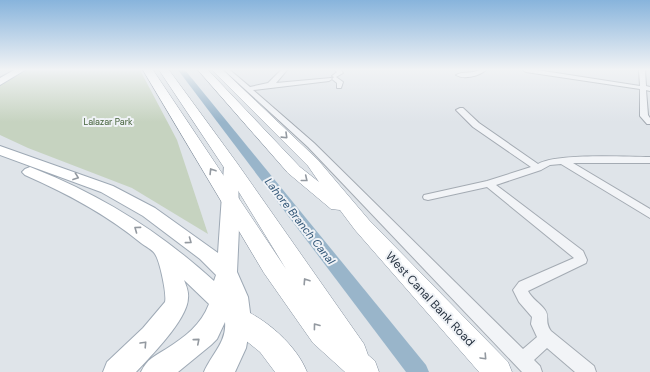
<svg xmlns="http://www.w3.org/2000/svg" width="650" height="372" font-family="'DM Sans',sans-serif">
  <rect width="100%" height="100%" fill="#dfe4e9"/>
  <!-- green -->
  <polygon fill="#c6d3c0" points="25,70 140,70 177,140 208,234 132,188 28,148 0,135 0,85"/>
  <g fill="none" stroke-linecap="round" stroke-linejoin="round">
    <!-- canal -->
    <polygon fill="#99b5ca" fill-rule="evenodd" points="178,70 185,70 426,365 429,372 406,372"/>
    <defs>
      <g id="minor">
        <path d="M224,70H230L250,87L268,83L281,70H287L276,83L331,78L332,79L329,81L253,90L314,143L523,349L537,337L531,324L532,317L519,302L513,290L519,282L574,258L487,187L428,200L424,199L423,197L424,195L487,181L531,167L473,127L456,110L460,108H463L479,123L538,164C557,153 625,157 650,157V163H573L650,209V218L561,164L550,165L541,170L496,185L583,251L587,260L586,263L528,291C532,299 540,303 545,310C550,317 544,321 551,331L594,366L596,372H575L547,348L534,360L540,366L542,372H522L308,147Z"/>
        <polygon points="335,70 341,70 343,73 336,77 343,82 341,88 337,88 337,83 332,79 334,77 332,76 337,72"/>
        <path d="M479,70H486C479,76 464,80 456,75C463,71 472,74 479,70Z"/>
        <polygon points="523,70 537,70 640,86 639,70 645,70 646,86 650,87 650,91 646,90 648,115 650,118 650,124 647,124 640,116 640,89 526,72"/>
      </g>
      <g id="primary">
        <polygon points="14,70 25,70 0,85 0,78"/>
        <path d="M0,146L113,186L155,208L218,253L224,166L226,163L231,162L236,163L238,166L239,228L237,272L248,297L251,320L246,348L235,372H204C211,355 227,342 225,322L217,339L211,345L178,372H141C147,359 155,356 166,349C185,337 201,325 209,304L184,280C186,285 189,292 188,298C188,319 150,357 136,372H103L107,362L143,328L165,302C167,295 160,261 155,254C153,250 145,246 141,243C106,214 66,193 25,175L22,172L25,169L30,167L35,169C103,196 160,232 214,281L216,275L200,259L143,216L101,192L0,155Z"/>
      </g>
      <g id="trunk">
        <polygon points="143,70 153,70 286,269 223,166 159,70 169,70 237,163 364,344 368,355 375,361 379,372 345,372 313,343 264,273"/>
        <polygon points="198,70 208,70 300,167 319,182 308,166 212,70 223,70 318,160 369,220 508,362 512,372 479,372 355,230 340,210 331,209 288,173"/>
        <path d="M239,308C266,318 297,346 307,372H275L260,352L230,328L226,320L230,312Z"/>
      </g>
    </defs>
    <!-- minor casing -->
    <use href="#minor" stroke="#a4abb3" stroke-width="2"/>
    <!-- primary casing -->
    <use href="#primary" stroke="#9ea9b5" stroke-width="2"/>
    <!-- trunk casing -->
    <use href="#trunk" stroke="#8692a0" stroke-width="1"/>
    <!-- minor -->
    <use href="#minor" fill="#f2f4f7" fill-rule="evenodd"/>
    <!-- primary -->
    <use href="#primary" fill="#fff" fill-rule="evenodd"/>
    <!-- trunk -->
    <use href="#trunk" fill="#fff" fill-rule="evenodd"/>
  </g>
  <!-- one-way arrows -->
  <defs><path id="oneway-chevron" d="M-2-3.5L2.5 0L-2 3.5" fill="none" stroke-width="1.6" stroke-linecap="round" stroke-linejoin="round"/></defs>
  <g stroke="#9399a0">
    <use href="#oneway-chevron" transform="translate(285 136) rotate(44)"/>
    <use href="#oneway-chevron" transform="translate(212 171) rotate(-122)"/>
    <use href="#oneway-chevron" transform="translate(76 177) rotate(20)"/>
    <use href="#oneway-chevron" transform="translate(305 179) rotate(39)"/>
    <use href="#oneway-chevron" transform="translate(137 229) rotate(-144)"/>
    <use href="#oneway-chevron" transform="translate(189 241) rotate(36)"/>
    <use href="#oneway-chevron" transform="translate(306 281) rotate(-123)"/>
    <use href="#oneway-chevron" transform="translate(316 326) rotate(-127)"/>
    <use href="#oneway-chevron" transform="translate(197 341) rotate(-41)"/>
    <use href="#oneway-chevron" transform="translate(144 344) rotate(-47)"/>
    <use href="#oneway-chevron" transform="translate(484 357) rotate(47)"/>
  </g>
  <!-- sky -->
  <linearGradient id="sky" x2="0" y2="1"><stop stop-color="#88b4dc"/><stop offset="0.57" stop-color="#f1f3f5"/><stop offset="1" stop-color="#f1f3f5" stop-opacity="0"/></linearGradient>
  <rect width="650" height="122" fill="url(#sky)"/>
  <g text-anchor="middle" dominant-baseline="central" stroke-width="4" stroke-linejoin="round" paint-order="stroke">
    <!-- far-park labels -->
    <g font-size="9" fill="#3f5d34" stroke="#eff2f6">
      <text x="108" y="122">Lalazar Park</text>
    </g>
    <!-- water labels -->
    <g font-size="11" font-style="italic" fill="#305576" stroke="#eff2f6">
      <text transform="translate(300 221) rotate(52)">Lahore Branch Canal</text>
    </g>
    <!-- near-street labels -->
    <g font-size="12" fill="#273341" stroke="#eff2f6">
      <text transform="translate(430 299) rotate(47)">West Canal Bank Road</text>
    </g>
  </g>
</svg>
